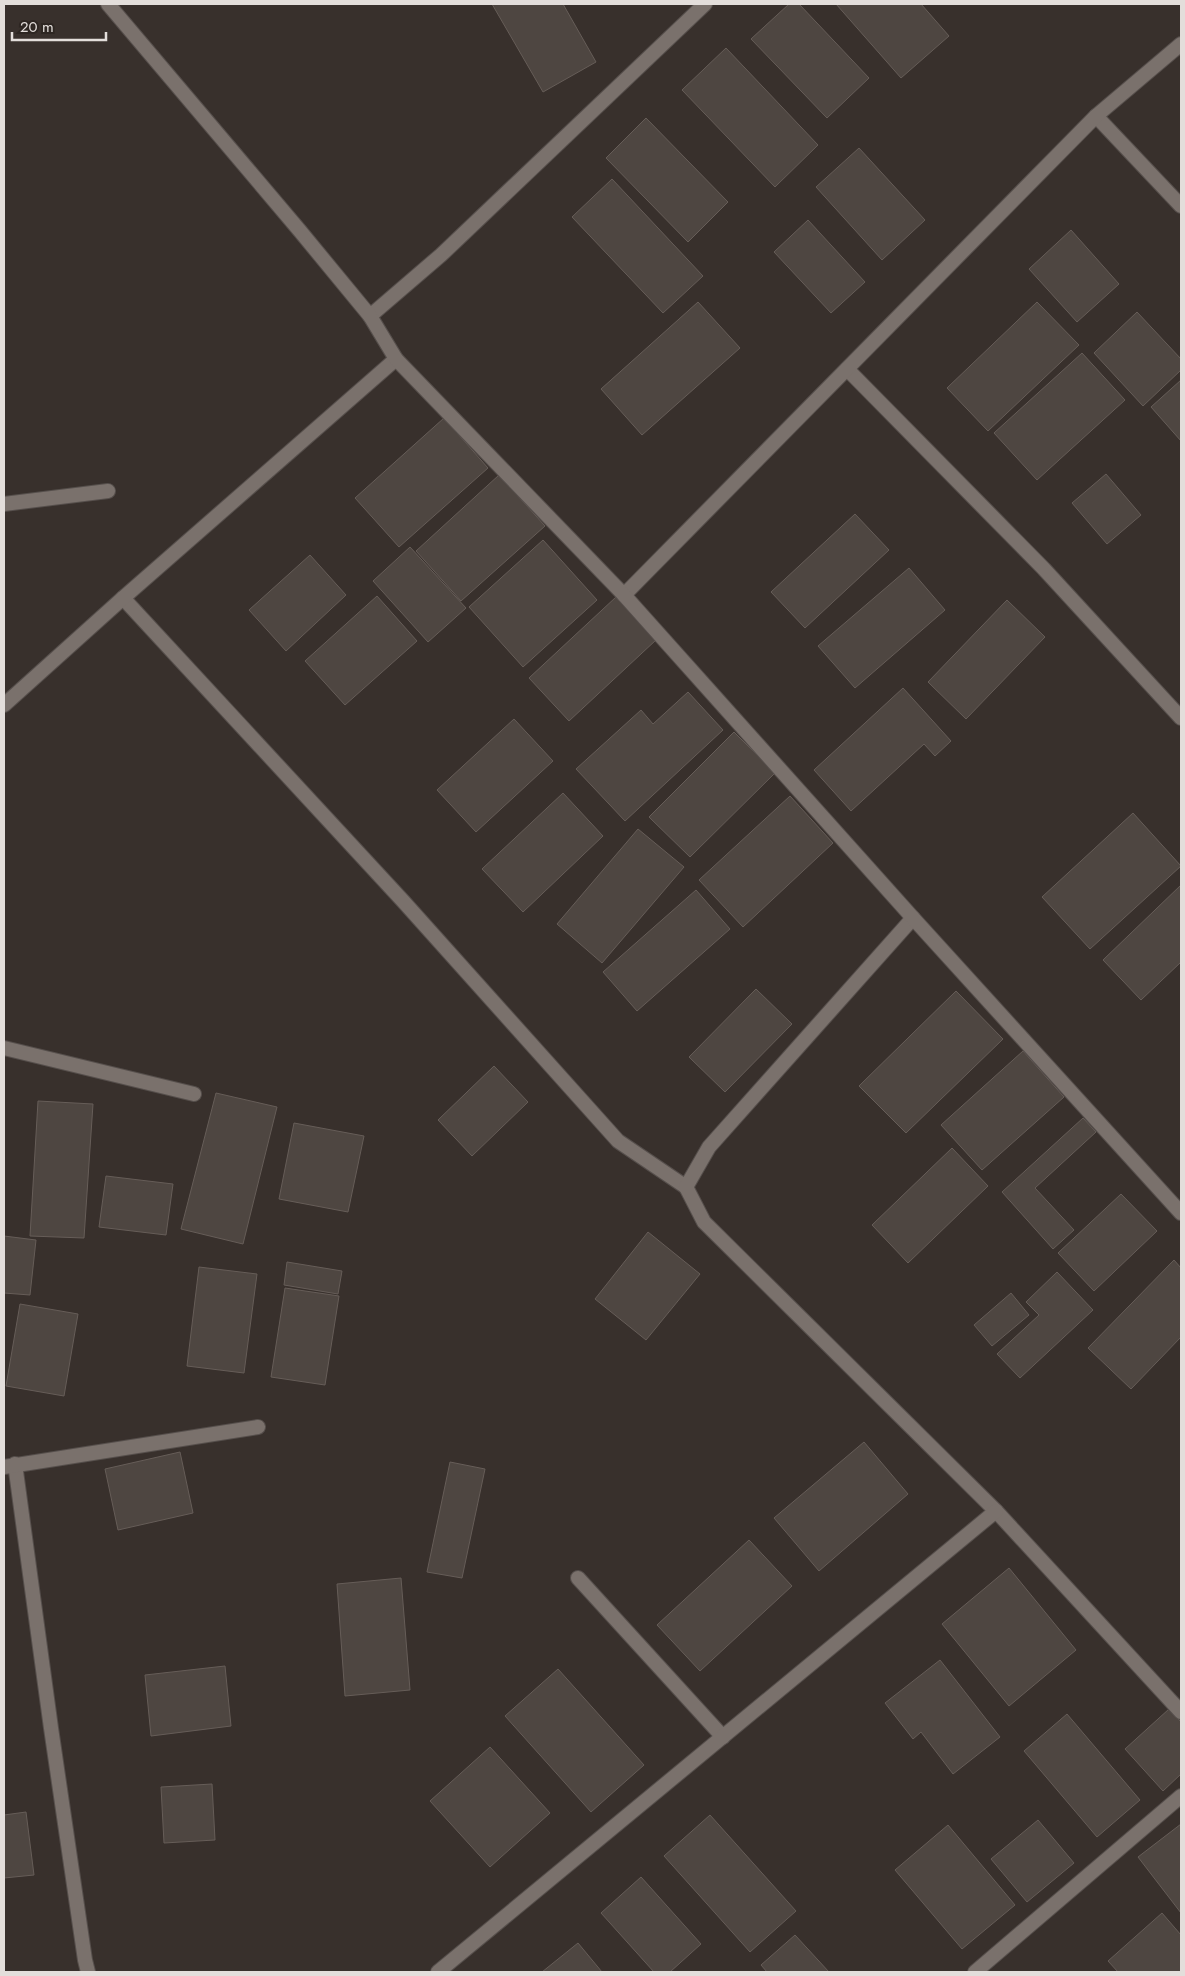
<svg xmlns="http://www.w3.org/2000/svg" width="1185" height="1976" font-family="Jost,sans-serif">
  <rect width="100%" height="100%" fill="#38302c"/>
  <!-- building -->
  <g fill="#4e4641" stroke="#665d58">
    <polygon points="492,4 563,4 596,62 543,92"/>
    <polygon points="789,4 799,4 869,78 827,118 751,39"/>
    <polygon points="836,4 921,4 949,36 901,78"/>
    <polygon points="726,48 818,145 775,187 682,90"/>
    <polygon points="646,118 728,202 688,242 606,158"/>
    <polygon points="859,148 925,220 882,260 816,187"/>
    <polygon points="612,179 703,276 663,313 572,217"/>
    <polygon points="808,220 865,282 831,313 774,252"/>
    <polygon points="1071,230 1119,284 1077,322 1029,269"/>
    <polygon points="698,302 740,348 642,435 601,389"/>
    <polygon points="1037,302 1079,345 988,431 947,388"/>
    <polygon points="1137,312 1181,359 1181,370 1143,406 1094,353"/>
    <polygon points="1082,353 1125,400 1037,480 994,433"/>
    <polygon points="1181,380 1181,441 1151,407"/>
    <polygon points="444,418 488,468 399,547 355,498"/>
    <polygon points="1106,474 1141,515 1107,544 1072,503"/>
    <polygon points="499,475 545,526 461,601 416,551"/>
    <polygon points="855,514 889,550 805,628 771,592"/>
    <polygon points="543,540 597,600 523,667 469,607"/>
    <polygon points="410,547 466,608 428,642 373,581"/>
    <polygon points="310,555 346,595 286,651 249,610"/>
    <polygon points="909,568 945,610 855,688 818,646"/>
    <polygon points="377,596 417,641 345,705 305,661"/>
    <polygon points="616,597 656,640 569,721 529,678"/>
    <polygon points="1007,600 1045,637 966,719 928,682"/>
    <polygon points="903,688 951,741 935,756 924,744 851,811 814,770"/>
    <polygon points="688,692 723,730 625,821 576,769 641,710 653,724"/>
    <polygon points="514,719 553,761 476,832 437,790"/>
    <polygon points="734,732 775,773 690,857 649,817"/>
    <polygon points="563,793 603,836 523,912 482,869"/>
    <polygon points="790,796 833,843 743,927 699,880"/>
    <polygon points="1133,813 1181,866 1090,949 1042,897"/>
    <polygon points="638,829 684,867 602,963 557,924"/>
    <polygon points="1181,885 1181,962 1141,1000 1103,960"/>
    <polygon points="696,890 730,929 637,1011 603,972"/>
    <polygon points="756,989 792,1024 725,1092 689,1057"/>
    <polygon points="956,991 1003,1039 906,1133 859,1086"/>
    <polygon points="1023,1051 1064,1097 982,1170 941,1125"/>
    <polygon points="494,1066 528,1102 472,1156 438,1120"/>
    <polygon points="216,1093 277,1107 243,1244 181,1229"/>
    <polygon points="38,1101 93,1104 84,1238 30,1236"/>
    <polygon points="1083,1118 1096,1132 1035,1188 1074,1230 1053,1249 1002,1192"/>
    <polygon points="294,1123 364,1136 348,1212 279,1199"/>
    <polygon points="952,1148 988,1186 908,1263 872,1225"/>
    <polygon points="106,1176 173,1184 166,1235 99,1227"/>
    <polygon points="1121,1194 1157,1231 1094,1291 1058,1253"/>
    <polygon points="648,1232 700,1274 646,1340 595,1299"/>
    <polygon points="4,1236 36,1240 30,1295 4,1293"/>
    <polygon points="1174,1260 1181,1268 1181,1337 1131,1389 1088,1348"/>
    <polygon points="287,1262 342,1271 338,1294 284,1285"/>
    <polygon points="199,1267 257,1274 244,1373 187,1366"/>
    <polygon points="1057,1272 1093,1310 1020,1378 997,1354 1039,1315 1026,1302"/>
    <polygon points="285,1288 339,1296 325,1385 271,1377"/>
    <polygon points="1011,1293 1029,1315 992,1346 974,1325"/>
    <polygon points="20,1304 78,1314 64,1396 6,1386"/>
    <polygon points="864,1442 908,1494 819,1571 774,1518"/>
    <polygon points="180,1452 193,1513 118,1530 105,1469"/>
    <polygon points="450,1462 485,1469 462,1578 427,1572"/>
    <polygon points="749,1540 792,1586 700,1671 657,1625"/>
    <polygon points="1009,1568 1076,1650 1009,1706 942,1624"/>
    <polygon points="401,1578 410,1690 345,1696 337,1584"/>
    <polygon points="940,1660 1000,1737 953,1774 921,1732 913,1739 885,1703"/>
    <polygon points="225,1666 231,1726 151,1736 145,1675"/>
    <polygon points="558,1669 644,1765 591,1812 505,1716"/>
    <polygon points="1169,1709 1181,1722 1181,1774 1163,1791 1125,1749"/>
    <polygon points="1067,1714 1140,1800 1097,1837 1024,1751"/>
    <polygon points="490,1747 550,1813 490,1867 430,1801"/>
    <polygon points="212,1784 215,1840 164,1843 161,1787"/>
    <polygon points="26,1812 34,1875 4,1878 4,1815"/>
    <polygon points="710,1815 796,1911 750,1952 664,1856"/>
    <polygon points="1038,1820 1074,1863 1027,1902 991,1859"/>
    <polygon points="1181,1824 1181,1913 1138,1857"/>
    <polygon points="948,1825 1015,1905 962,1949 895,1870"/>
    <polygon points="641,1877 701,1944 670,1972 654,1972 601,1913"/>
    <polygon points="1162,1913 1181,1935 1181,1972 1118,1972 1108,1961"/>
    <polygon points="795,1935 829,1972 767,1972 761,1965"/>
    <polygon points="578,1943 602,1972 542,1972"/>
  </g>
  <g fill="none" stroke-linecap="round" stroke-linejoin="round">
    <defs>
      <polyline id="service" points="4,504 108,491"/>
      <g id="minor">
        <polyline points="1096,116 1181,206"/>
        <polyline points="370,316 441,255 705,4"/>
        <polyline points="847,369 1044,569 1181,718"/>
        <polyline points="624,595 1096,116 1181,44"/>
        <polyline points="123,598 403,901 618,1141 686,1187"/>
        <polyline points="4,705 123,598 396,359"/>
        <polyline points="913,918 709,1147 686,1187 704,1222 996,1511 1181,1712"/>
        <polyline points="4,1048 194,1094"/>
        <polyline points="15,1464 51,1728 85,1960 88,1972"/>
        <polyline points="4,1467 258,1427"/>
        <polyline points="578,1578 723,1737"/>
        <polyline points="438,1972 996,1511"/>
        <polyline points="975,1972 1181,1796"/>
      </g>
      <polyline id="tertiary" points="108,4 300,231 370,316 396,359 624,595 913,918 1181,1213"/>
    </defs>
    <!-- service casing -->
    <use href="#service" stroke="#564f4c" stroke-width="16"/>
    <!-- minor casing -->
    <use href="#minor" stroke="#564f4c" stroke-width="16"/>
    <!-- tertiary casing -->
    <use href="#tertiary" stroke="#564f4c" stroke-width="16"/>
    <!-- service -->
    <use href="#service" stroke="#7a716c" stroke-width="14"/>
    <!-- minor -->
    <use href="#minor" stroke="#7a716c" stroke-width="14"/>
    <!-- tertiary -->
    <use href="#tertiary" stroke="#7a716c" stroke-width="14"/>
  </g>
  <!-- border -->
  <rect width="1185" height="1976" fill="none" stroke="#e3dedb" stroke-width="10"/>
  <!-- scale -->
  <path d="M12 32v8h94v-8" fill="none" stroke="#e3dedb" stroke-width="2.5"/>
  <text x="20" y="32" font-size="15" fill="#e3dedb" stroke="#2d2622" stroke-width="4" paint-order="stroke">20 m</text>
</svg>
